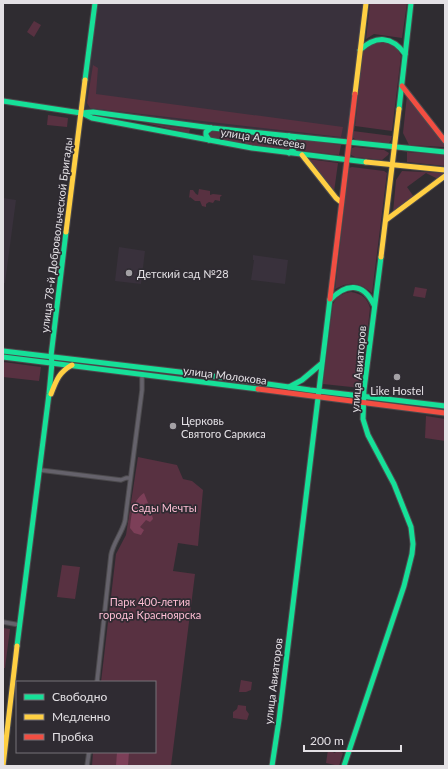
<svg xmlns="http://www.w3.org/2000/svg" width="448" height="769" font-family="Lato,sans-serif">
  <rect width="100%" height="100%" fill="#2f2c31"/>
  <!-- built -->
  <g fill="#39313c">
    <polygon points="95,3 366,3 349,143 81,113"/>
    <polygon points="3,198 16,200 5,283 3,283"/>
    <polygon points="119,247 145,251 141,284 115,281"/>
    <polygon points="253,255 288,260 285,284 251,280 254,260 253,260"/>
  </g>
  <!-- green -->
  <g fill="#583141">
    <polygon points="370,3 407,3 402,38 374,34 366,39"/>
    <polygon points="34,21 41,25 34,37 27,32"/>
    <polygon points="379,42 389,43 397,48 401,56 392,131 355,126 363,50 369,45"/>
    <polygon points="93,65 98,68 96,94 343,127 341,137 90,108 87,103"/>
    <polygon points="407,95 445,145 444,147 409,145 403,133"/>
    <polygon points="48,115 68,118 67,127 47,125"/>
    <polygon points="141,122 190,129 189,133"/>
    <polygon points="213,131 290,140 294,145 292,148 289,150 254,146 209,137 210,132"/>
    <polygon points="353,131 392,136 391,140 389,143 356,140 352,137"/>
    <polygon points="297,139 341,145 339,155 296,150 298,145"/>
    <polygon points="355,147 384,150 389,153 388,155 382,160 355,157 351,155 352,148"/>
    <polygon points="407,152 445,155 445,166 407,162"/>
    <polygon points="308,159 338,163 334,192"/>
    <path d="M352,167L384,171L387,173L372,293C359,282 350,281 335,289L349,168Z"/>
    <polygon points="402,171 445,173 438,179 426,173 407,187 414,197 393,213 396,180"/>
    <polygon points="199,189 210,191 210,195 213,194 222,195 220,197 220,201 215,200 213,203 209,202 206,204 206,207 202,206 200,201 195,201 190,197 189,198 190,190 193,190 196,194 198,195"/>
    <polygon points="415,287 427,289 425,298 413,296"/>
    <path d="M351,292C362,294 367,298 370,308L361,388L323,384L333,304C337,296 343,293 351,292Z"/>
    <polygon points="3,362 41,367 39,381 3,377"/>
    <polygon points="426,416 445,419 445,441 425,438"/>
    <polygon points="138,457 177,465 183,479 192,481 203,490 198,546 178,543 173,571 195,574 171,766 92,766 93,752 155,752 155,682 101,682 116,554 126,535"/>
    <polygon points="62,565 80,567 75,599 57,597"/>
    <polygon points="3,628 10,629 5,668 3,668"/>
    <polygon points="241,680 252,682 251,690 246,692 239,692"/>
    <polygon points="238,705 246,706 246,710 249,714 247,720 233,718 233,712 237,709"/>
    <polygon points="328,750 335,753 337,750 343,753 339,766 326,763"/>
  </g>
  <!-- forest -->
  <g fill="#7c3f58">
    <path d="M144,493L148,503L144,504L143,508L144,511H149L152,515L153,519L150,522L146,520L140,527L144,530L141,535L134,533L130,528C131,515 133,500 144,493Z"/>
    <polygon points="117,752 129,752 128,766 116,766"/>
  </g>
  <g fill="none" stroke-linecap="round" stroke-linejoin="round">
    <defs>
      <g id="street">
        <polyline points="40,470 121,480 126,478 130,478"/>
        <polyline points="3,622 20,625"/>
        <path d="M97,682L111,555C113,543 122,533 125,521L142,390V374"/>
        <polyline points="87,766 89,752"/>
      </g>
      <g id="fast">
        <path d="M360,50C376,35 392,36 405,54"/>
        <polyline points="85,80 95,3"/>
        <polyline points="3,101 81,113 93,112 212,128 445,152"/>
        <polyline points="399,109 411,3"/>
        <polyline points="82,113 92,118 252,148 366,162"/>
        <polyline points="289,136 294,141 295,148 289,153"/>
        <polyline points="209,140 206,135 206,132 211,128"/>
        <path d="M330,300C346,283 363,282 374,305"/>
        <polyline points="3,351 205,375 310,390 445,406"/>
        <polyline points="3,357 258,389"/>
        <polyline points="289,387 302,380 321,364"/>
        <polyline points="17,646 49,394 52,363 51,356 66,232"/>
        <polyline points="272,766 279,720 330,299"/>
        <polyline points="344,766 404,586 412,554 413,544 411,527 394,484 368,435 363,419 364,390 381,257"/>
      </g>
      <g id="slow">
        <polyline points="355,94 366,3"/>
        <polyline points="302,155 336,198 341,202"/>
        <polyline points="366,162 445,170"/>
        <polyline points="386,220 445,176"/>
        <polyline points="66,232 85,80"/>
        <polyline points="381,257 399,109"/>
        <path d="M51,394C56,381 59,372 72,365"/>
        <polyline points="3,766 17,646"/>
      </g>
      <g id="jam">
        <polyline points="402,86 445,141"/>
        <polyline points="330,299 355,94"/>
        <polyline points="258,389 445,413"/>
      </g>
    </defs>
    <!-- street casing -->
    <use href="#street" stroke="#4c4a4d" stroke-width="5.5"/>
    <!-- fast casing -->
    <use href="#fast" stroke="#4c4a4d" stroke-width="7"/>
    <!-- slow casing -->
    <use href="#slow" stroke="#4c4a4d" stroke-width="7"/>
    <!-- jam casing -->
    <use href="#jam" stroke="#4c4a4d" stroke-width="7"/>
    <!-- street -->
    <use href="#street" stroke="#65626b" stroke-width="3.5"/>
    <!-- fast -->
    <use href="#fast" stroke="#16e098" stroke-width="5"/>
    <!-- slow -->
    <use href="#slow" stroke="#ffcf43" stroke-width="5"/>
    <!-- jam -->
    <use href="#jam" stroke="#f24e42" stroke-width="5"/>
  </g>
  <!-- markers -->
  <g fill="#a4a1a5" stroke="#2f2b32" stroke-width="1.5">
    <circle cx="129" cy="273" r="4"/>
    <circle cx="397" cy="377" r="4"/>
    <circle cx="173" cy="426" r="4"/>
  </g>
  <g text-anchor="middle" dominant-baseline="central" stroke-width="3.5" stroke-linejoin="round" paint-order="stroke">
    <!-- street labels -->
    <g font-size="11" fill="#e3e0e4" stroke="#2f2b32">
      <text transform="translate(263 138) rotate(9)">улица Алексеева</text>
      <text transform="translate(56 235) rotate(-83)">улица 78-й Добровольческой Бригады</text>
      <text transform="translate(358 369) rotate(-85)">улица Авиаторов</text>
      <text transform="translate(225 375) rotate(7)">улица Молокова</text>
      <text transform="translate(273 681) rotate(-83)">улица Авиаторов</text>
    </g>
    <!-- poi labels -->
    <g font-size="11" fill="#e3e0e4" stroke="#2f2b32" text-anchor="start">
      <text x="137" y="273">Детский сад №28</text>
      <text x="397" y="390" text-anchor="middle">Like Hostel</text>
      <text x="181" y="420">Церковь<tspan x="181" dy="13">Святого Саркиса</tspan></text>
    </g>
    <!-- park labels -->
    <g font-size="11" fill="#febed4" stroke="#2f2b32">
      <text x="164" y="507">Сады Мечты</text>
      <text x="150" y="601">Парк 400-летия<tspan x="150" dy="13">города Красноярска</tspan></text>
    </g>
  </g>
  <!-- border -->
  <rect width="448" height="769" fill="none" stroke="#e3e0e4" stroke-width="8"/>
  <!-- legend -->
  <rect x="16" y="681" width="140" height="72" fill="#2f2b32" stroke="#777379"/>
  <rect x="24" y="694" width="20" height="6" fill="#16e098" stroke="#777379"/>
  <text x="52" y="701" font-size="12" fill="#e3e0e4">Свободно</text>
  <rect x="24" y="714" width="20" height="6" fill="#ffcf43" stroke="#777379"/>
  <text x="52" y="721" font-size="12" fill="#e3e0e4">Медленно</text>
  <rect x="24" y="734" width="20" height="6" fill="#f24e42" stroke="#777379"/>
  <text x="52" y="741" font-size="12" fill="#e3e0e4">Пробка</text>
  <!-- scale -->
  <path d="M304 745v6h97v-6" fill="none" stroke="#e3e0e4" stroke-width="2"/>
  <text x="310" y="745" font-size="12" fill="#e3e0e4" stroke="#2f2b32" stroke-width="3" paint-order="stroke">200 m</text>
</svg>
